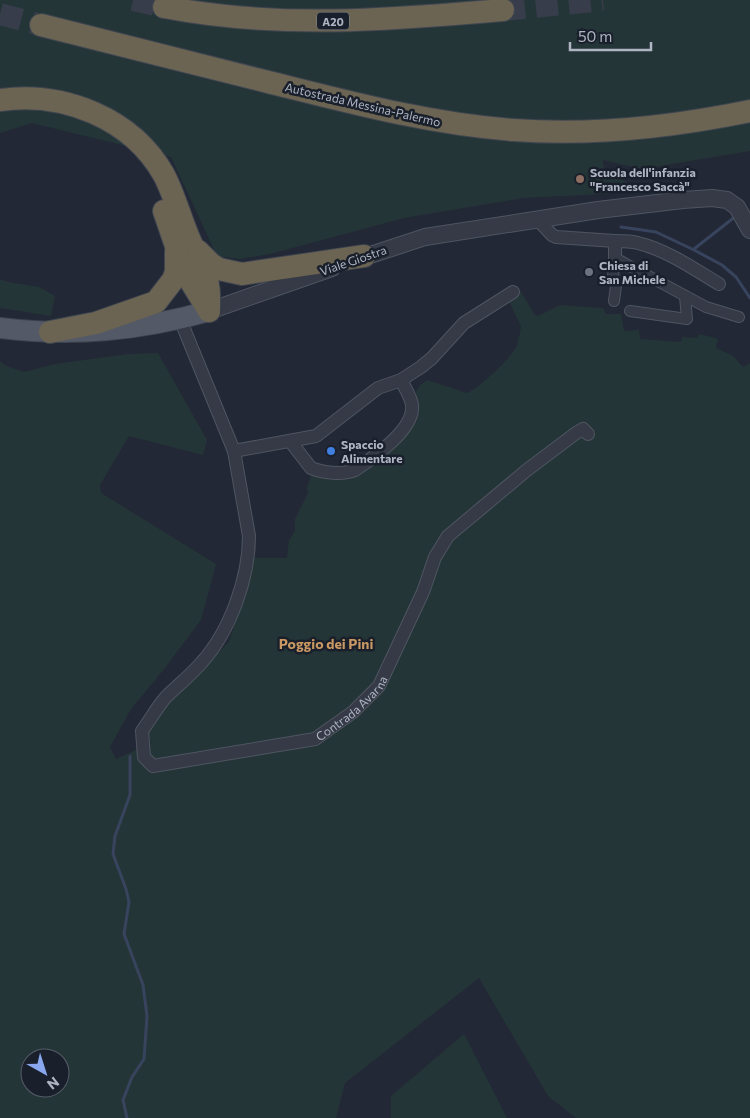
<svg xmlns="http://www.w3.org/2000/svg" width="750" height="1118" font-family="Commissioner,sans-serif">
  <rect width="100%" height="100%" fill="#222835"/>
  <!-- green -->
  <g fill="#243537" fill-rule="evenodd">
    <polygon points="0,0 750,0 750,151 642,169 603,160 604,170 632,185 620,193 524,198 404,218 270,254 240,259 217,256 171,157 32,123 0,133"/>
    <polygon points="0,279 8,282 39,287 55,296 51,316 0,308"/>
    <path d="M520,290L535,315L538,316L560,305L603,308L606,314H621L624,331L639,330L640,339L681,342L682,337L697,338L700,334L718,339L716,348L733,356L743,367L750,363V1118H576L548,1096L479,978L345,1083L336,1118H0V361L6,366L24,372L55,364L128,354L158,353L207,440L203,455L129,436L100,485L101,493L216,564L201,620L165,668L131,709L110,747L116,759L151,743L148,737L149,730L158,717L186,685L229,642L242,602L253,558H287L289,540L295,531V519L308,493L307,488L312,473L351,475L415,412C415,398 413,389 427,380L467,393C480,387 511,359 517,345C519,339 520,332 521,326L508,300ZM30,1058H60V1088H30Z"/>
    <polygon points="464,1034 507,1118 391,1118 391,1096"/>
  </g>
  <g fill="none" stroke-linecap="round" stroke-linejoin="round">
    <!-- stream -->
    <g stroke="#38445e" stroke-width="3">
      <polyline points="621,227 656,232 694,250 722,265 736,277 750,298"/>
      <polyline points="694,249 736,216"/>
      <polyline points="127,1118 123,1100 132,1077 144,1059 147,1016 143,985 124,934 129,902 126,889 113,854 115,836 130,795 130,756"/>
    </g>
    <!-- motorway-tunnel -->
    <g stroke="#373d4a" stroke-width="22" stroke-dasharray="22 11" stroke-linecap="butt">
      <polyline points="133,0 164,7"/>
      <polyline points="503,10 603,0"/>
      <polyline points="0,14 41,25"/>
    </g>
    <defs>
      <g id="pedestrian">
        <polyline points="614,301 616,286 613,276 615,258 706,307 739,317"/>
        <polyline points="630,311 687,319 685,296"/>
      </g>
      <g id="minor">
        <polyline points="538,220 552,235 556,237 615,241 615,258"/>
        <path d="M615,241C622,241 631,241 638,243C667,250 694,269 719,284"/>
        <path id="s1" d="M180,319L234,451L249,536C249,578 230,631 202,662C191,675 178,685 166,697C157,707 150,720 142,731L144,757L153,766L315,739L353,712L379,686L423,592L435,557L448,536L527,470L576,433L583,429L588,434"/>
        <path d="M290,441L311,468C323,473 343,475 355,470C373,458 415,429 412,405C411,397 405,388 401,380"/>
        <polyline points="234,451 316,436 378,388 401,380 421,367 432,358 464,323 513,292"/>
      </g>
      <g id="tertiary">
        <polyline points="355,260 425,237 598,210 683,200 712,198 727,200 737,207 750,230"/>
        <polyline points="209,311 332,268"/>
      </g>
      <path id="primary" d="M0,328C73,337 138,331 209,311"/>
      <g id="motorway">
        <path d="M164,7C279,29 388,20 503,10"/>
        <path d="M41,25C118,44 195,64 272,83C352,103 431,124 513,130C593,136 672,127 750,111"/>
        <path d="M0,100C63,91 132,118 164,175C175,196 181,221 191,243C194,250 198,256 202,263C209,279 210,294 209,311"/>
        <polyline points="164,211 185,272 209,311"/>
        <polyline points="198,251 211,264 219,269 242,274 364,256"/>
        <polyline points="50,332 96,323 156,302 173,280 176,272 176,252"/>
      </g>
    </defs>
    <!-- pedestrian casing -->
    <use href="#pedestrian" stroke="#4f5561" stroke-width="12"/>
    <!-- minor casing -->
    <use href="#minor" stroke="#4f5561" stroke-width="14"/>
    <!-- tertiary casing -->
    <use href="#tertiary" stroke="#4f5561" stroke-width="18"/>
    <!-- primary casing -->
    <use href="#primary" stroke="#3e4450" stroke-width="22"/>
    <!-- motorway casing -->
    <use href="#motorway" stroke="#3f4551" stroke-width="24"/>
    <!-- pedestrian -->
    <use href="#pedestrian" stroke="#353a46" stroke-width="10"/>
    <!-- minor -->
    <use href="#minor" stroke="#353a46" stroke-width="12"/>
    <!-- tertiary -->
    <use href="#tertiary" stroke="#353a46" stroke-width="16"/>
    <!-- primary -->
    <use href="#primary" stroke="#535966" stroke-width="20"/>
    <!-- motorway -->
    <use href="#motorway" stroke="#6b6452" stroke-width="22"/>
  </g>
  <!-- markers -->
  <circle fill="#8d6e63" stroke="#1a202b" stroke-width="2" cx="580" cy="179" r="5"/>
  <circle fill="#6b7280" stroke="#1a202b" stroke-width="2" cx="589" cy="272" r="5"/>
  <circle fill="#3f7fe0" stroke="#1a202b" stroke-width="2" cx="331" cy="451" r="5"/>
  <g text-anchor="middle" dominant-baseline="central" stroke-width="5" stroke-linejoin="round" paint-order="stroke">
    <!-- shield labels -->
    <rect fill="#1a202b" stroke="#828895" stroke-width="1" x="317" y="12.5" width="32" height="17" rx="4"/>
    <g font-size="11" font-weight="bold" fill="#afb5c3">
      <text x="333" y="21">A20</text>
    </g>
    <!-- street labels -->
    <g font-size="12" fill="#afb5c3" stroke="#1a202b">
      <text transform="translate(363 104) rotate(13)">Autostrada Messina-Palermo</text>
      <text transform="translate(353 260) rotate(-19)">Viale Giostra</text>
      <text stroke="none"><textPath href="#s1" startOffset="709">Contrada Avarna</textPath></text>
    </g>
    <!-- poi labels -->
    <g font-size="12" font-weight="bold" fill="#afb5c3" stroke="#1a202b" text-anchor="start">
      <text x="590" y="172">Scuola dell'infanzia<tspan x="590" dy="14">"Francesco Saccà"</tspan></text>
      <text x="599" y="265">Chiesa di<tspan x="599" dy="14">San Michele</tspan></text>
      <text x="341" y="444">Spaccio<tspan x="341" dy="14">Alimentare</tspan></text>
    </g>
    <!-- neighbourhood labels -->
    <g font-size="14" font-weight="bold" fill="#ca9963" stroke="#1a202b">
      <text x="326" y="643">Poggio dei Pini</text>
    </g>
  </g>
  <!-- north arrow -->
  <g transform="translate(45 1073) rotate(141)"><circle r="24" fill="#1a202b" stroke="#565c68"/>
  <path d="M0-4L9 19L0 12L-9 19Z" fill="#88a7ef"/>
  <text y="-8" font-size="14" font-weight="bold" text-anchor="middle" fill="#afb5c3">N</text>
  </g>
  <!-- scale -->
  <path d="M570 42v8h81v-8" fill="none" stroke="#afb5c3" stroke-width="2.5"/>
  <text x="578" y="42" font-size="15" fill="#afb5c3" stroke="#1a202b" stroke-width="4" paint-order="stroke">50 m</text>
</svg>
